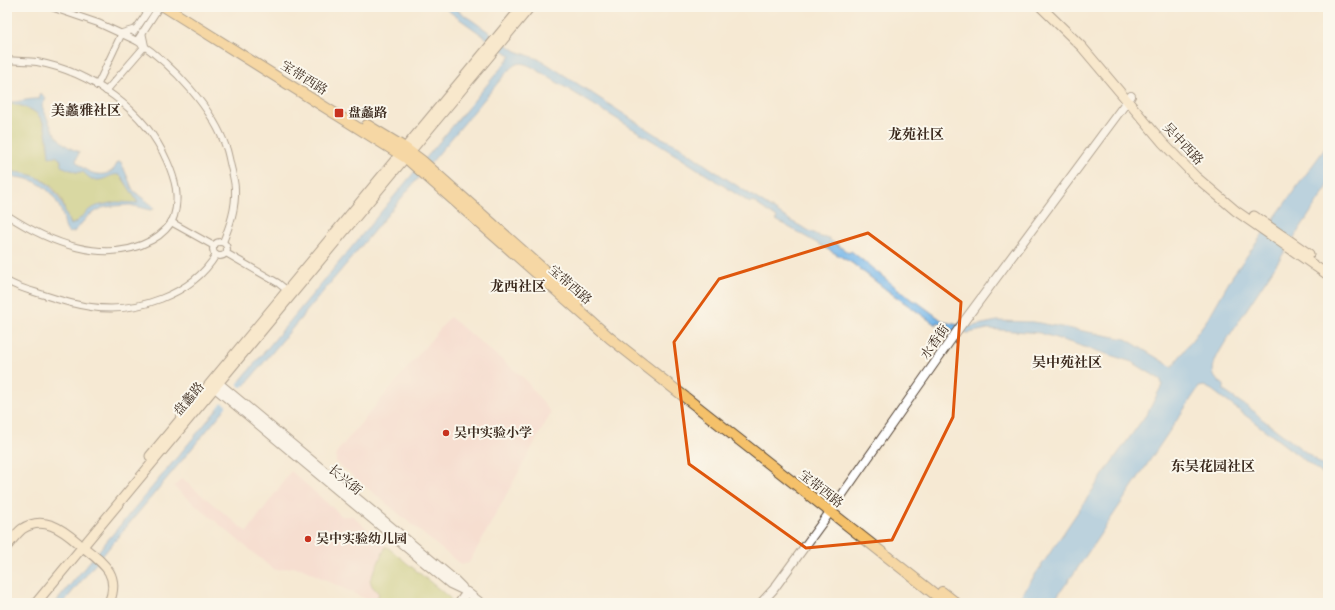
<svg xmlns="http://www.w3.org/2000/svg" width="1335" height="610" font-family="Cardo,'Noto Serif SC',serif">
  <rect width="100%" height="100%" fill="#fbf7ec"/>
  <filter id="ink" filterUnits="userSpaceOnUse"><feTurbulence type="fractalNoise" baseFrequency=".025" numOctaves="2"/><feDisplacementMap in="SourceGraphic" scale="8" xChannelSelector="R" yChannelSelector="G"/><feConvolveMatrix kernelMatrix="1 2 1 2 8 2 1 2 1" color-interpolation-filters="sRGB"/></filter>
  <filter id="wash" filterUnits="userSpaceOnUse"><feTurbulence type="fractalNoise" baseFrequency=".012" numOctaves="4" result="noise"/><feDisplacementMap in="SourceGraphic" scale="16" xChannelSelector="R" yChannelSelector="G"/><feGaussianBlur stdDeviation="0.9" result="paint"/><feColorMatrix in="noise" values="0 0 0 0 0 0 0 0 0 0 0 0 0 0 0 0 0 1.4 0 .05"/><feComposite in="paint" operator="in"/></filter>
  <g filter="url(#wash)">
    <rect width="100%" height="100%" fill="#f6e9d3"/>
    <!-- built -->
    <g fill="#f7d0cd">
      <polygon points="450,317 524,378 551,413 469,563 461,565 336,462 336,453"/>
      <polygon points="291,471 342,516 353,516 386,546 370,580 372,586 379,594 374,603 301,568 292,567 278,570 273,569 174,487 181,478 247,532"/>
    </g>
    <!-- green -->
    <g fill="#b6c366" stroke="#787642">
      <path d="M7,103C45,109 45,121 49,156C57,155 61,158 62,166L76,172H83C103,189 103,171 120,175L137,200V203C123,204 111,200 96,207C88,210 77,225 70,224C66,217 65,208 62,201C52,179 29,172 7,172Z"/>
      <polygon points="386,546 450,598 451,603 374,603 379,594 372,586 370,580"/>
    </g>
    <!-- water -->
    <g fill="#75b6e9" stroke="#587084">
      <path d="M443,7H453L516,51L541,60L656,135L679,146L710,168L791,221L821,237L827,238L849,253L851,251L913,301H916L944,322L968,327L997,321L1034,322L1126,339L1172,367L1209,317L1233,275L1328,144V186L1227,339C1222,349 1207,367 1216,379C1218,381 1222,383 1224,385V391L1255,412L1262,419L1328,469V478L1212,390L1204,386L1199,387L1077,569L1052,603H1016L1111,463L1148,412L1162,385L1161,380L1132,362L1040,333L988,329L968,333L950,330L938,322L936,325L888,291L852,263L776,220L777,218L752,201L750,203L679,157L532,67C520,61 516,62 507,72L245,385L240,381L511,56Z"/>
      <path d="M40,93L46,98L42,106C52,128 55,143 79,152L76,161C83,171 101,180 113,170C115,168 116,165 118,162H121L133,190L140,196L153,206L154,209L150,210L130,205L112,206L102,208L88,216L74,232L69,233C64,229 65,223 63,216C54,189 36,176 7,177V172C43,171 60,190 69,223L71,225L75,223L89,210L97,206L116,202L138,203L123,178C115,169 107,181 96,180C90,180 87,175 83,172H76L61,166V160L56,156L49,157C46,122 45,108 7,103V102C18,103 28,98 40,99L39,95Z"/>
      <polygon points="219,407 224,410 63,603 55,603"/>
    </g>
    <g fill="none" stroke-linecap="round" stroke-linejoin="round">
      <!-- canal -->
      <g stroke="#75b6e9" stroke-width="6">
        <polyline points="241,384 242,383"/>
        <polyline points="221,408 223,406"/>
      </g>
    </g>
  </g>
  <g filter="url(#ink)">
    <g fill="none" stroke-linecap="round" stroke-linejoin="round">
      <defs>
        <g id="minor">
          <polyline points="51,7 98,23 137,41 159,7"/>
          <polyline points="134,32 151,7"/>
          <path d="M137,41C173,65 213,108 227,150C229,157 230,164 232,171C233,177 235,183 235,189C236,208 230,225 223,242"/>
          <path d="M7,60C17,61 27,61 37,62C91,72 145,110 167,161C175,179 180,196 174,216C171,226 161,235 152,240C105,266 48,242 7,215"/>
          <polyline points="97,86 122,33 136,29"/>
          <polyline points="106,91 145,46 142,32"/>
          <polyline points="171,222 214,246"/>
          <circle cx="220" cy="249" r="7"/>
          <polyline points="226,253 278,283 289,292"/>
          <path d="M7,281C18,288 32,291 44,295C59,300 75,305 91,307C136,314 192,295 216,255"/>
        </g>
        <g id="tertiary">
          <polyline points="214,379 454,579 462,587"/>
          <polyline points="210,384 450,584 467,592 481,603"/>
          <polyline points="459,603 467,592"/>
          <polyline points="761,603 773,590 830,512 962,324 1131,96"/>
        </g>
        <g id="secondary">
          <polyline points="1041,7 1082,47 1163,143 1196,177 1236,211 1328,275"/>
          <polyline points="1254,216 1309,254"/>
          <polyline points="150,456 522,7"/>
          <path d="M7,546C12,540 16,534 22,529C43,515 62,529 78,543"/>
          <path d="M83,547C103,563 121,574 109,603"/>
          <polyline points="36,603 530,7"/>
        </g>
        <g id="primary">
          <polyline points="165,7 406,158 610,338 946,603"/>
          <polyline points="367,125 405,148 421,160 579,301"/>
          <polyline points="942,592 956,603"/>
        </g>
      </defs>
      <!-- minor casing -->
      <use href="#minor" stroke="#574739" stroke-width="8"/>
      <!-- tertiary casing -->
      <use href="#tertiary" stroke="#574739" stroke-width="10"/>
      <!-- secondary casing -->
      <use href="#secondary" stroke="#574739" stroke-width="11"/>
      <!-- primary casing -->
      <use href="#primary" stroke="#574739" stroke-width="12"/>
      <!-- minor -->
      <use href="#minor" stroke="#fff" stroke-width="6"/>
      <!-- tertiary -->
      <use href="#tertiary" stroke="#fff" stroke-width="8"/>
      <!-- secondary -->
      <use href="#secondary" stroke="#fbe6c4" stroke-width="9"/>
      <!-- primary -->
      <use href="#primary" stroke="#f5c16b" stroke-width="10"/>
    </g>
  </g>
  <!-- marked area -->
  <path d="M0 0H1335V610H0ZM868,233L961,302L953,417L892,540L806,548L689,464L674,342L719,279Z" fill="#f6e9d3" fill-opacity=".55" fill-rule="evenodd"/>
  <path fill="none" stroke="#df570d" stroke-width="3" stroke-linejoin="round" d="M868,233L961,302L953,417L892,540L806,548L689,464L674,342L719,279Z"/>
  <!-- markers -->
  <g fill="#c8321e" stroke="#fbf7ec" stroke-width="1.5">
    <rect x="334" y="108" width="10" height="10" rx="2"/>
    <circle cx="446" cy="433" r="4"/>
    <circle cx="308" cy="539" r="4"/>
  </g>
  <g text-anchor="middle" dominant-baseline="central" stroke-width="4" stroke-linejoin="round" paint-order="stroke">
    <!-- street labels -->
    <g font-size="13" fill="#3b2a1e" stroke="#fbf7ec">
      <text transform="translate(304 78) rotate(32)">宝带西路</text>
      <text transform="translate(1183 144) rotate(47)">吴中西路</text>
      <text transform="translate(570 285) rotate(41)">宝带西路</text>
      <text transform="translate(935 342) rotate(-55)">水香街</text>
      <text transform="translate(189 399) rotate(-50)">盘蠡路</text>
      <text transform="translate(345 480) rotate(40)">长兴街</text>
      <text transform="translate(821 489) rotate(38)">宝带西路</text>
    </g>
    <!-- poi labels -->
    <g font-size="13" font-weight="bold" fill="#3b2a1e" stroke="#fbf7ec" text-anchor="start">
      <text x="348" y="113">盘蠡路</text>
      <text x="454" y="433">吴中实验小学</text>
      <text x="316" y="539">吴中实验幼儿园</text>
    </g>
    <!-- neighbourhood labels -->
    <g font-size="14" font-weight="bold" fill="#3b2a1e" stroke="#fbf7ec">
      <text x="86" y="110">美蠡雅社区</text>
      <text x="916" y="134">龙苑社区</text>
      <text x="518" y="286">龙西社区</text>
      <text x="1067" y="362">吴中苑社区</text>
      <text x="1213" y="466">东吴花园社区</text>
    </g>
  </g>
  <!-- margin -->
  <rect width="1335" height="610" fill="none" stroke="#fbf7ec" stroke-width="24"/>
</svg>
